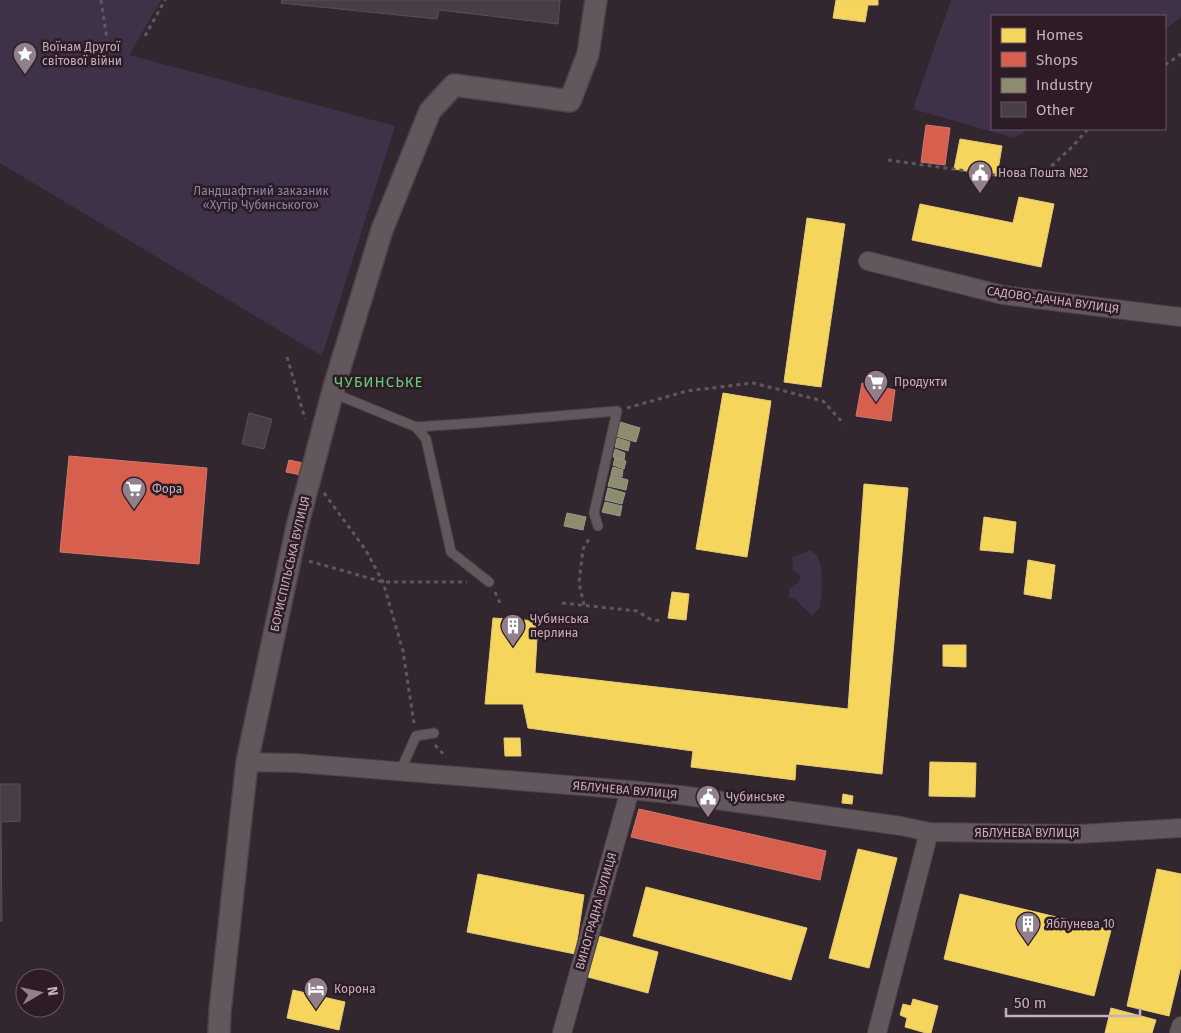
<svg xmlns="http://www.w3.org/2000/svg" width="1181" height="1033" font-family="'Fira Sans',sans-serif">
  <rect width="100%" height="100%" fill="#33272f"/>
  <!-- green -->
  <g fill="#3f3147">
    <polygon points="0,0 161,0 129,55 395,126 322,356 0,163"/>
    <polygon points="951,0 1181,0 1181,17 1165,30 1165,16 992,16 992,129 1029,129 1014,138 913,109"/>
    <polygon points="810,550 817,555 821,567 822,586 820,607 812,616 794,598 789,597 789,589 798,583 801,576 793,570 792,558"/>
  </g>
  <!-- homes -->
  <g fill="#f6d55c" stroke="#e7ca79">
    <polygon points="836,0 878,0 878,5 868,5 865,22 833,18"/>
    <polygon points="960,139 1002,146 997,176 954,169"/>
    <polygon points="1019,197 1054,204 1041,267 912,240 920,204 1013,223"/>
    <polygon points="807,218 845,224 821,387 784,382"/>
    <polygon points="723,393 771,401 747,557 696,549"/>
    <polygon points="864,484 908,488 882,774 796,764 795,780 691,767 693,751 528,728 523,704 485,704 493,618 538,621 535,673 848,709"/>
    <polygon points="984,517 1016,522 1013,553 980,550"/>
    <polygon points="1028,560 1055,565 1051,599 1024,594"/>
    <polygon points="672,592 689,594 686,620 668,618"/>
    <polygon points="943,645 966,645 966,667 943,666"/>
    <polygon points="504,738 520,738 521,756 505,756"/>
    <polygon points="930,762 976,763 975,797 929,796"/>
    <polygon points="843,794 853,796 852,804 842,803"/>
    <polygon points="858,849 897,858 869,968 829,958"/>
    <polygon points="1157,869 1181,874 1181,966 1169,1016 1127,1006"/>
    <polygon points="478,874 584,895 575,954 467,932"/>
    <polygon points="646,887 807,928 791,980 633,936"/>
    <polygon points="960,894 1111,930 1094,996 944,959"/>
    <polygon points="595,935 658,952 648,993 584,976"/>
    <polygon points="293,990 345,1002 339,1030 287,1018"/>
    <polygon points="913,999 938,1006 931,1033 926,1033 905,1027 907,1018 900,1015 903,1004 911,1006"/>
    <polygon points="1111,1008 1156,1020 1152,1033 1105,1033"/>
  </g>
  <!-- shops -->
  <g fill="#d6604d" stroke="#d1786e">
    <polygon points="926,125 950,128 945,165 921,162"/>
    <polygon points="862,383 895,390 891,421 856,416"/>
    <polygon points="69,456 207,468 199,564 60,552"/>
    <polygon points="289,460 303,463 301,475 286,472"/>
    <polygon points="639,809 826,851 820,880 631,837"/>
  </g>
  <!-- industry -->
  <g fill="#8c8c6e" stroke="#9d9785">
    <polygon points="620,422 640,428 636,442 616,436"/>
    <polygon points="617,438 630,442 628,451 615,447"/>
    <polygon points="615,449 625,453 624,460 613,457"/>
    <polygon points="615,458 626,461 624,469 613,465"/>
    <polygon points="613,467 623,470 622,477 611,474"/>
    <polygon points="611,475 628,480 626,490 608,486"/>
    <polygon points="608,488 625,493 622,504 605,500"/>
    <polygon points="605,502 622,506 620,516 602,512"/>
    <polygon points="567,513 586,517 583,530 564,526"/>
  </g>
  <!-- building -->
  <g fill="#483e45" stroke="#5b4f56">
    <polygon points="282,0 560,0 558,24 439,10 437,19 281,3"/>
    <polygon points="249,413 272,419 264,449 242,444"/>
    <polygon points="0,784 20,784 20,821 1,822 2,921 0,921"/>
  </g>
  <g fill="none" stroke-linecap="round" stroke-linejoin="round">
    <defs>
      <g id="service">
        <polyline points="333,393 416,427 475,423 617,411 594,513 598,526"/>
        <polyline points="416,427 426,439 451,552 489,582"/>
        <polyline points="402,772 404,763 416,736 434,733"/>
      </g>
      <g id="minor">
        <polyline points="868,261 1003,295 1181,317"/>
        <polyline points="247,762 296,763 630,790 680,795 901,826 929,832 1079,834 1181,828"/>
        <polyline points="562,1033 630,790"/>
        <polyline points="877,1033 929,832"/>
        <polyline points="1179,1033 1181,1026"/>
      </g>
      <polyline id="tertiary" points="219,1033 220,1011 247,762 297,527 334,387 382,230 430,111 454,85 570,101 588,54 596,0"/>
    </defs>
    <!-- service casing -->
    <use href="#service" stroke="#4c4248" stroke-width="11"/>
    <!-- minor casing -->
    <use href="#minor" stroke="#4c4248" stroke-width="20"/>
    <!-- tertiary casing -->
    <use href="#tertiary" stroke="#4c4248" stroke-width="24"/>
    <!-- path -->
    <g stroke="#60565e" stroke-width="3" stroke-dasharray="4 4" stroke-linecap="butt">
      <polyline points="101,0 107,39"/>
      <polyline points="145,36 165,0"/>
      <polyline points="1165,65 1181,54"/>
      <polyline points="888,160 1017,178 1043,174 1073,146 1088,129"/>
      <polyline points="287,357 305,419"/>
      <polyline points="627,408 687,391 753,383 823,401 844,424"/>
      <polyline points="324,493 365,549 383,582 403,651 414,723"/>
      <polyline points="309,561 383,582 467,582"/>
      <polyline points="495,592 500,603"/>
      <polyline points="562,603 637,611 650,619 662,621"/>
      <polyline points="584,605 579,583 583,549 591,536"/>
      <polyline points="435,745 446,757"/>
    </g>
    <!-- service -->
    <use href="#service" stroke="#61575d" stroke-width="9"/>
    <!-- minor -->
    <use href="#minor" stroke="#61575d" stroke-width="18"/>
    <!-- tertiary -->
    <use href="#tertiary" stroke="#61575d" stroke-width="21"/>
  </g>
  <!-- icons -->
  <defs>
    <symbol id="sight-pin" viewBox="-11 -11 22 30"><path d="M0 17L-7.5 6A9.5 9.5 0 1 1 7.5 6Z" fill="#91808b" stroke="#2d1b26"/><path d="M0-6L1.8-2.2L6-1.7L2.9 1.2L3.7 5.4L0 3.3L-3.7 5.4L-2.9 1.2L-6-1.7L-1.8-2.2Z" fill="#fff"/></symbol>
    <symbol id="civic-pin" viewBox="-11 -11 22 30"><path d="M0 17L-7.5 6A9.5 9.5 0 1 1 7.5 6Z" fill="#91808b" stroke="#2d1b26"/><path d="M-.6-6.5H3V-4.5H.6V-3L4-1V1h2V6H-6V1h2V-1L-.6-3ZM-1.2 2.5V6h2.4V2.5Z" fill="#fff"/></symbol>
    <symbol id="supermarket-pin" viewBox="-11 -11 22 30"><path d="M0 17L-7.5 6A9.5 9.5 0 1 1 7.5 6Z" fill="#91808b" stroke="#2d1b26"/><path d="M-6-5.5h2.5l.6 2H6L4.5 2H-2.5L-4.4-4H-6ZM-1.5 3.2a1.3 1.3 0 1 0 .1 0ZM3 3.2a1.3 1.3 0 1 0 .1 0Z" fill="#fff"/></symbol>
    <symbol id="building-pin" viewBox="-11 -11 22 30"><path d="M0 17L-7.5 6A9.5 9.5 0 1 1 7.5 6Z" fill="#91808b" stroke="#2d1b26"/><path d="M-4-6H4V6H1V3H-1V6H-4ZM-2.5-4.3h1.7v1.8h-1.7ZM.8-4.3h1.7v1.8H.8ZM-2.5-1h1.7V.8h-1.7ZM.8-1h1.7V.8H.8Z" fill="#fff"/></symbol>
    <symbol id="hotel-pin" viewBox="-11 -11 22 30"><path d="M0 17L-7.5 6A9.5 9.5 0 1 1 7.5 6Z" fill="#91808b" stroke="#2d1b26"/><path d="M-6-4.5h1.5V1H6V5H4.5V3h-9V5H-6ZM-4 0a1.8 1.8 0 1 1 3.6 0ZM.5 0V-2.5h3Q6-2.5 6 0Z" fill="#fff"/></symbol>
  </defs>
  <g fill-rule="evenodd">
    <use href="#sight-pin" x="11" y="40" width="28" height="38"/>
    <use href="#civic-pin" x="966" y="159" width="28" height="38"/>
    <use href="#supermarket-pin" x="862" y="368" width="28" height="38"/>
    <use href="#supermarket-pin" x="120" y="475" width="28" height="38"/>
    <use href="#building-pin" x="499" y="612" width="28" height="38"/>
    <use href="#civic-pin" x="694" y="783" width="28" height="38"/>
    <use href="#building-pin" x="1014" y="910" width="28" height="38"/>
    <use href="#hotel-pin" x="302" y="975" width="28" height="38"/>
  </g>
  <g text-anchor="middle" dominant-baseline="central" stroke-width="5" stroke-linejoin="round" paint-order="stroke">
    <!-- poi labels -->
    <g font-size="12" fill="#c4b0bc" stroke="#2d1b26" text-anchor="start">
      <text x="42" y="47">Воїнам Другої<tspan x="42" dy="14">світової війни</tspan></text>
      <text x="998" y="173">Нова Пошта №2</text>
      <text x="894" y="382">Продукти</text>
      <text x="152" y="489">Фора</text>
      <text x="530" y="619">Чубинська<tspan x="530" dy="14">перлина</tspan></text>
      <text x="726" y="797">Чубинське</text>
      <text x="1046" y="924">Яблунева 10</text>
      <text x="334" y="989">Корона</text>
    </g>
    <!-- park labels -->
    <g font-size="12" fill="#8887a9" stroke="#2d1b26">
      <text x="261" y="191">Ландшафтний заказник<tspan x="261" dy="14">«Хутір Чубинського»</tspan></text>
    </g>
    <!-- street labels -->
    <g font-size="12" fill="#c4b0bc" stroke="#2d1b26">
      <text transform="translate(1053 300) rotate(8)">САДОВО-ДАЧНА ВУЛИЦЯ</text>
      <text transform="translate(290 564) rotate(-77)">БОРИСПІЛЬСЬКА ВУЛИЦЯ</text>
      <text transform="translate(625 790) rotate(5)">ЯБЛУНЕВА ВУЛИЦЯ</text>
      <text x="1027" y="833">ЯБЛУНЕВА ВУЛИЦЯ</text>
      <text transform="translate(596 911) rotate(-74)">ВИНОГРАДНА ВУЛИЦЯ</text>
    </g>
    <!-- quarter labels -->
    <g font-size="15" letter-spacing="1" fill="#62cd7a" stroke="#2d1b26">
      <text x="379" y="382">ЧУБИНСЬКЕ</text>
    </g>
  </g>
  <!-- legend -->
  <rect x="991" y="15" width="175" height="115" fill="#2d1b26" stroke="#695762"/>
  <rect x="1001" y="28" width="25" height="15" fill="#f6d55c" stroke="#695762"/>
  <text x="1036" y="40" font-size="15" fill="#c4b0bc">Homes</text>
  <rect x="1001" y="52" width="25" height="15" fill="#d6604d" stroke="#695762"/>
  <text x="1036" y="65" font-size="15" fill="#c4b0bc">Shops</text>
  <rect x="1001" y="78" width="25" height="15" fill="#8c8c6e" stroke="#695762"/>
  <text x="1036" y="90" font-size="15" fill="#c4b0bc">Industry</text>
  <rect x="1001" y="102" width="25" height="15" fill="#483e45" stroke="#695762"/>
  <text x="1036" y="115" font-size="15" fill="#c4b0bc">Other</text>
  <!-- north arrow -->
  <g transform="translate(40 993) rotate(81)"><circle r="24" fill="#2d1b26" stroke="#695762"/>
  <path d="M0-4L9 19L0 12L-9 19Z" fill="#91808b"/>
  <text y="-8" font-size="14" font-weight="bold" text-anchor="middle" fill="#c4b0bc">N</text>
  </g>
  <!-- scale -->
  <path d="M1006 1008v8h134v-8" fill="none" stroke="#c4b0bc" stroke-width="2.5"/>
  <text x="1014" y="1008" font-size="15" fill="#c4b0bc" stroke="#2d1b26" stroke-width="4" paint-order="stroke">50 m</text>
</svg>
